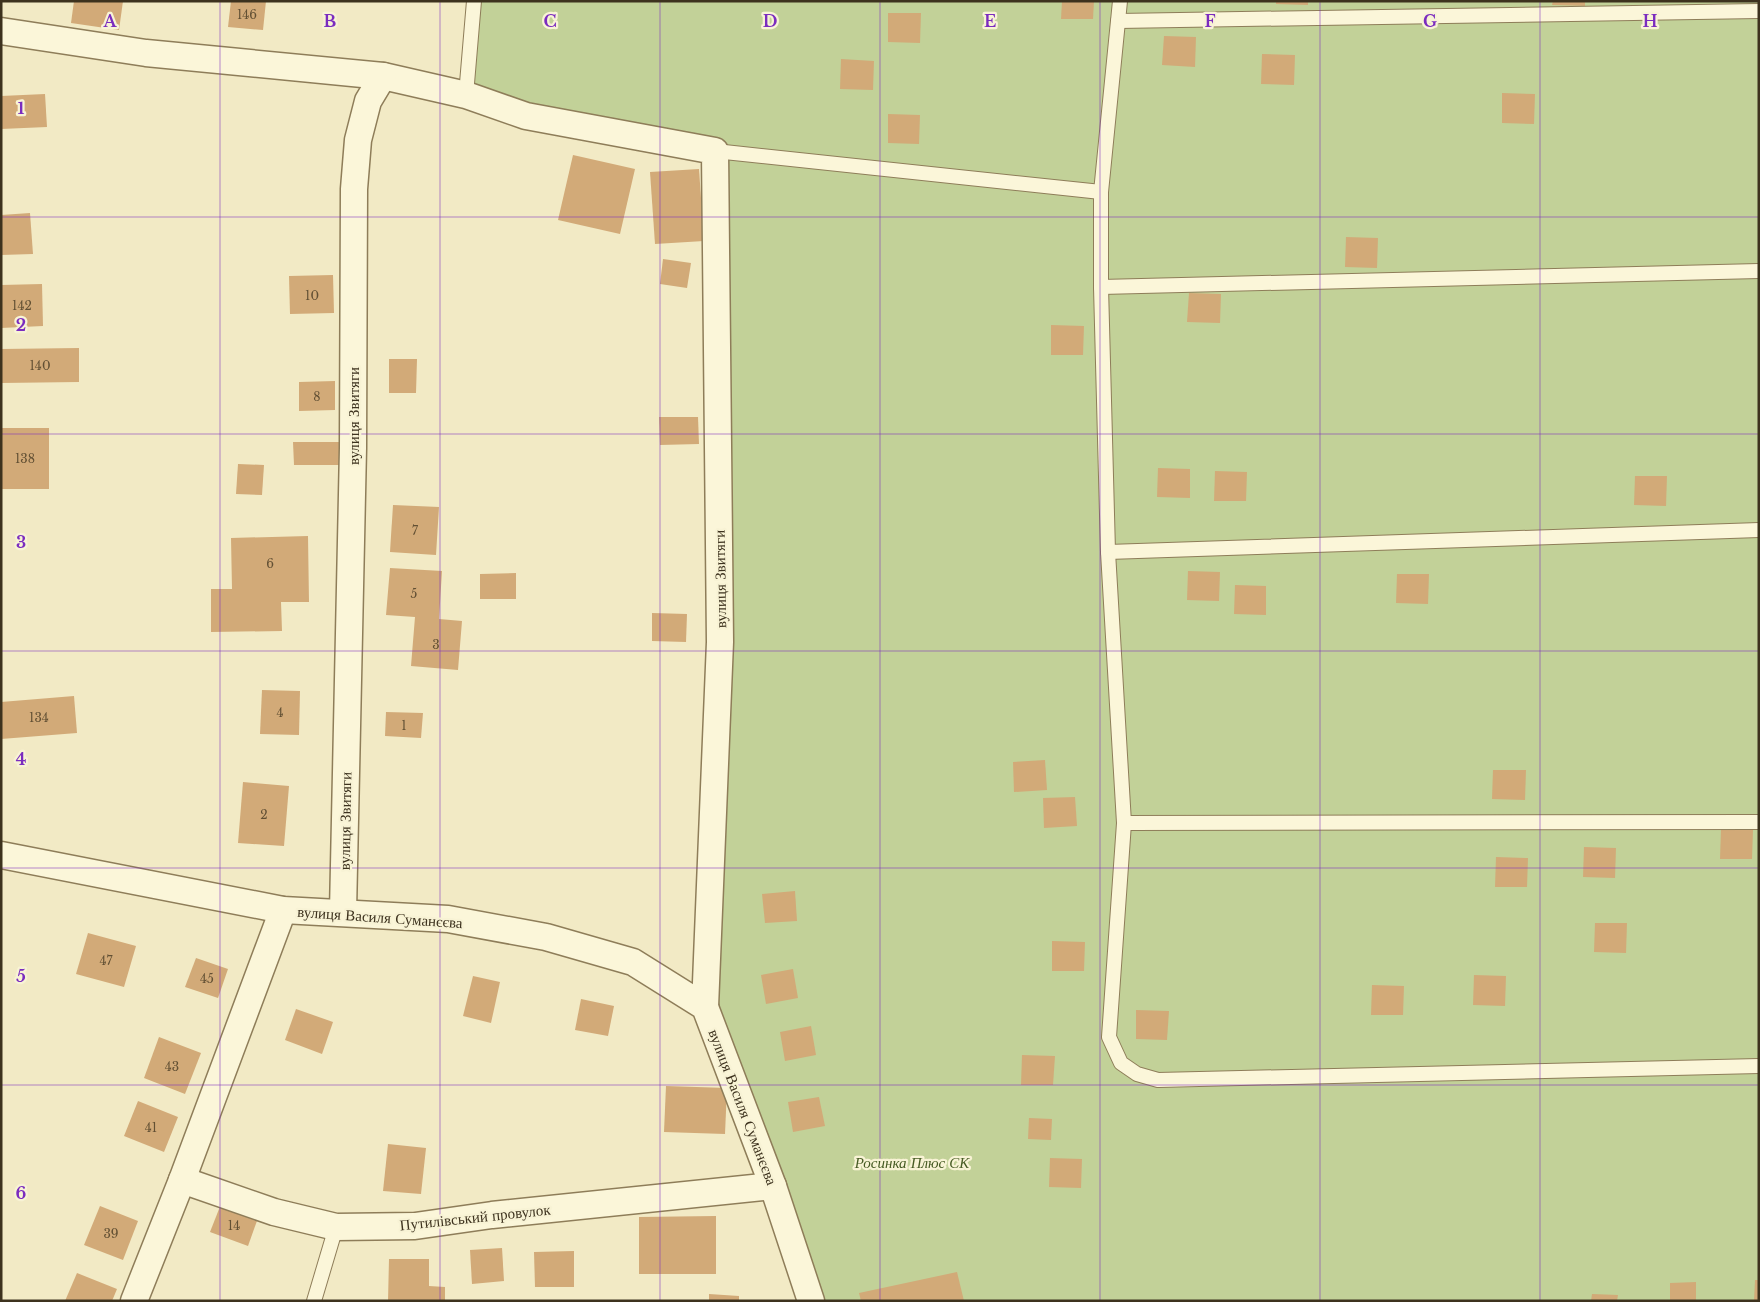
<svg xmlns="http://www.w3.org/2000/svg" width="1760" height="1302" font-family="'Libre Baskerville',serif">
  <rect width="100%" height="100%" fill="#f2eac5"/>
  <!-- green -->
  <polygon fill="#c2d198" points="474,1 1759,1 1759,1301 811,1301 705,1007 715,151 466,95"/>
  <!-- building -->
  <g fill="#d2aa78">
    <polygon points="74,1 123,1 119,30 71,23"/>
    <polygon points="231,1 266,1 263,30 228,27"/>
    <polygon points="1062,1 1094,1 1093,19 1061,19"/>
    <polygon points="1276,1 1308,1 1308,5 1276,4"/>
    <polygon points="1553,1 1585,1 1585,6 1552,5"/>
    <polygon points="888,13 921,13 920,43 888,42"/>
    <polygon points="1164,36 1196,37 1195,67 1162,65"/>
    <polygon points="1262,54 1295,55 1294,85 1261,84"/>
    <polygon points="841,59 874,61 873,90 840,89"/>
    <polygon points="1502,93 1535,94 1534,124 1502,123"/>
    <polygon points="45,94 47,127 1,129 1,96"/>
    <polygon points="888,114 920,115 919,144 888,143"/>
    <polygon points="573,155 635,169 620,234 558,220"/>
    <polygon points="699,169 704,241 655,244 650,172"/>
    <polygon points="30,213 33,254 1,255 1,215"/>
    <polygon points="1346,237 1378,238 1377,268 1345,267"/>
    <polygon points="663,259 691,263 687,288 660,284"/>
    <polygon points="333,275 334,313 290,314 289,276"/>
    <polygon points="42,284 43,326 1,328 1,285"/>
    <polygon points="1189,293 1221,294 1220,323 1187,322"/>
    <polygon points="1051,325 1084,326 1083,355 1051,355"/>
    <polygon points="79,348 79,382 1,383 1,349"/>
    <polygon points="389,359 417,359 416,393 389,393"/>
    <polygon points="335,381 335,410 299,411 299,382"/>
    <polygon points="659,417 698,417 699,444 660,445"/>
    <rect x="1" y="428" width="48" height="61"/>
    <polygon points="293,442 339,442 340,465 294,465"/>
    <polygon points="238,464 264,465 262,495 236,494"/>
    <polygon points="1158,468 1190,469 1190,498 1157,497"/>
    <polygon points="1215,471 1247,472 1246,501 1214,501"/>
    <polygon points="1635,476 1667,476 1666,506 1634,505"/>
    <polygon points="393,505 439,507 436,555 390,552"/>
    <polygon points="308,536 309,602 281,602 282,631 211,632 211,589 232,589 231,538"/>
    <polygon points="390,568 442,571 439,619 462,621 458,670 411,666 415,617 386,615"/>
    <polygon points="1188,571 1220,572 1219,601 1187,600"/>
    <polygon points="516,573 516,599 480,599 480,574"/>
    <polygon points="1397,574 1429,574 1428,604 1396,603"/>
    <polygon points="1235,585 1266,586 1266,615 1234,614"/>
    <polygon points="652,613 687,614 686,642 652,641"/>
    <polygon points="262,690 300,691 299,735 260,734"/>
    <polygon points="74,696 77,733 1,739 1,702"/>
    <polygon points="386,712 423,713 421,738 385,736"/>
    <polygon points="1045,760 1047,790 1014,792 1013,762"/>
    <polygon points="1493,770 1526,770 1525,800 1492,799"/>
    <polygon points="243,782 289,786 284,846 238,843"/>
    <polygon points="1075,797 1077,826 1044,828 1043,798"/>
    <polygon points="1721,829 1753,830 1752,859 1720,859"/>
    <polygon points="1584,847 1616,848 1615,878 1583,877"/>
    <polygon points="1496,857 1528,858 1527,887 1495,887"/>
    <polygon points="795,891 797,921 765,923 762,894"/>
    <polygon points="1595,923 1627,923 1626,953 1594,952"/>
    <polygon points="88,933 136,946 124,987 76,974"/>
    <polygon points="1052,941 1085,942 1084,971 1052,971"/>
    <polygon points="196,958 228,969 218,998 185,987"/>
    <polygon points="793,969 798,998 766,1004 761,975"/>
    <polygon points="1474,975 1506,976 1505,1006 1473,1005"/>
    <polygon points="473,976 500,982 491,1023 463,1016"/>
    <polygon points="1372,985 1404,986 1403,1015 1371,1015"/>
    <polygon points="581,999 614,1006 608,1036 575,1030"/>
    <polygon points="296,1009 333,1022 322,1054 285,1040"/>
    <polygon points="1136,1010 1169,1011 1167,1040 1136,1039"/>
    <polygon points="811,1026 816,1055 785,1061 780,1032"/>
    <polygon points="159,1037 201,1053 185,1094 144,1078"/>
    <polygon points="1022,1055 1055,1056 1053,1085 1021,1085"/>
    <polygon points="666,1086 727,1088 725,1134 664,1132"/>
    <polygon points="819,1097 825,1126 793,1132 788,1102"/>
    <polygon points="138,1101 178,1117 164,1152 124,1136"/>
    <polygon points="1029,1118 1052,1119 1051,1140 1028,1139"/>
    <polygon points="388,1144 426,1148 421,1194 383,1191"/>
    <polygon points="1050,1158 1082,1159 1081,1188 1049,1187"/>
    <polygon points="221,1204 258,1218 248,1246 210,1232"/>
    <polygon points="100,1206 138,1221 123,1260 84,1245"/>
    <polygon points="716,1216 716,1274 639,1274 639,1217"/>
    <polygon points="502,1248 504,1281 472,1284 470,1250"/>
    <polygon points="574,1251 574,1287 535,1287 534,1252"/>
    <polygon points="389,1259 429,1259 429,1286 445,1287 445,1301 388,1301"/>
    <polygon points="957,1272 964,1301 861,1301 859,1293"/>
    <polygon points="77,1273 117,1289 112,1301 65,1301"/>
    <polygon points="1755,1280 1759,1280 1759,1301 1754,1301"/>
    <polygon points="1696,1282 1696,1301 1670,1301 1670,1283"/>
    <polygon points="709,1294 739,1296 739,1301 709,1301"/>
    <polygon points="1592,1294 1618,1295 1617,1301 1591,1301"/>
  </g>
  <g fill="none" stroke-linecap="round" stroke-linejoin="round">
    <defs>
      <g id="lane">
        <polyline points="1120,1 1101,192 1101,287 1108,552 1124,823 1109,1037 1121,1063 1137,1074 1158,1080 1759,1066"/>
        <polyline points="1118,21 1759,11"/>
        <polyline points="466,95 474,1"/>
        <polyline points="715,151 1101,192"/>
        <polyline points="1101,287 1759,271"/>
        <polyline points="1108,552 1759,530"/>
        <polyline points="1124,823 1759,822"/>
        <polyline points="314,1301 336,1227"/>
      </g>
      <g id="street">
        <polyline points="1,31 146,53 383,76 466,95 526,116 715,151 720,642 705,1007"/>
        <polyline points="1,855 283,910 448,919 546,937 633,962 705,1007 773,1186 811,1301"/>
        <polyline points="343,912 353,448 354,189 358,140 368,101 383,76"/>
        <polyline points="182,1180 274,1212 336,1227 415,1226 492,1215 773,1186"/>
        <polyline points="134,1301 182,1180 283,910"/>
      </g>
    </defs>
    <!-- lane casing -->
    <use href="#lane" stroke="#8e7d59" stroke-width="16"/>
    <!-- street casing -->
    <use href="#street" stroke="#8e7d59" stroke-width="29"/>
    <!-- lane -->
    <use href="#lane" stroke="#fbf6d9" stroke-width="14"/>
    <!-- street -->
    <use href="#street" stroke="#fbf6d9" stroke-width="26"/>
  </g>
  <!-- grid -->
  <path fill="none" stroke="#7b2cbf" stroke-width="1" stroke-opacity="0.55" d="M220,1V1301M440,1V1301M660,1V1301M880,1V1301M1100,1V1301M1320,1V1301M1540,1V1301M1,217H1759M1,434H1759M1,651H1759M1,868H1759M1,1085H1759"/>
  <g text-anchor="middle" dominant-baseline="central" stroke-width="4.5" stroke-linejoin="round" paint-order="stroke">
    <!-- number labels -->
    <g font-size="12" fill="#625034">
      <text x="247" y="14">146</text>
      <text x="312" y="295">10</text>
      <text x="22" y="305">142</text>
      <text x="40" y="365">140</text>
      <text x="317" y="396">8</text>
      <text x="25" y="458">138</text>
      <text x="415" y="530">7</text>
      <text x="270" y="563">6</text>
      <text x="414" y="593">5</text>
      <text x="436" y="644">3</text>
      <text x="280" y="712">4</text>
      <text x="39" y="717">134</text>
      <text x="404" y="725">1</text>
      <text x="264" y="814">2</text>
      <text x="106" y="960">47</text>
      <text x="207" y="978">45</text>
      <text x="172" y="1066">43</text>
      <text x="151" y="1127">41</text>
      <text x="234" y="1225">14</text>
      <text x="111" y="1233">39</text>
    </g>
    <!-- street labels -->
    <g font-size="15" fill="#3d321e" stroke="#f8f3d5">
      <text transform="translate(353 416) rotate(-90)">вулиця Звитяги</text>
      <text transform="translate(720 579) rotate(-91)">вулиця Звитяги</text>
      <text transform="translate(345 821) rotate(-89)">вулиця Звитяги</text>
      <text transform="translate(380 917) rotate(4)">вулиця Василя Суманєєва</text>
      <text transform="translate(743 1107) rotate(69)">вулиця Василя Суманєєва</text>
      <text transform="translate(475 1217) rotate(-6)">Путилівський провулок</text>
    </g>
    <!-- park labels -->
    <g font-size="15" font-style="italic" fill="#465b23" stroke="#f8f3d5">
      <text x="912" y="1162">Росинка Плюс СК</text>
    </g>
  </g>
  <g font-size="16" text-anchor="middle" font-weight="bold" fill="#7b2cbf" stroke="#f8f3d5" stroke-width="4.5" stroke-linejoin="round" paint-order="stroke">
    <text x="110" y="27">A</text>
    <text x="330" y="27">B</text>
    <text x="550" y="27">C</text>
    <text x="770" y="27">D</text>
    <text x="990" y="27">E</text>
    <text x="1210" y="27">F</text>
    <text x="1430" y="27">G</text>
    <text x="1650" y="27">H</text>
    <text x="21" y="114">1</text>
    <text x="21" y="331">2</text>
    <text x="21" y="548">3</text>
    <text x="21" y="765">4</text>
    <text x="21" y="982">5</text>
    <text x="21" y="1199">6</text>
  </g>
  <!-- border -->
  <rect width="1760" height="1302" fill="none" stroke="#3d321e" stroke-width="5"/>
</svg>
